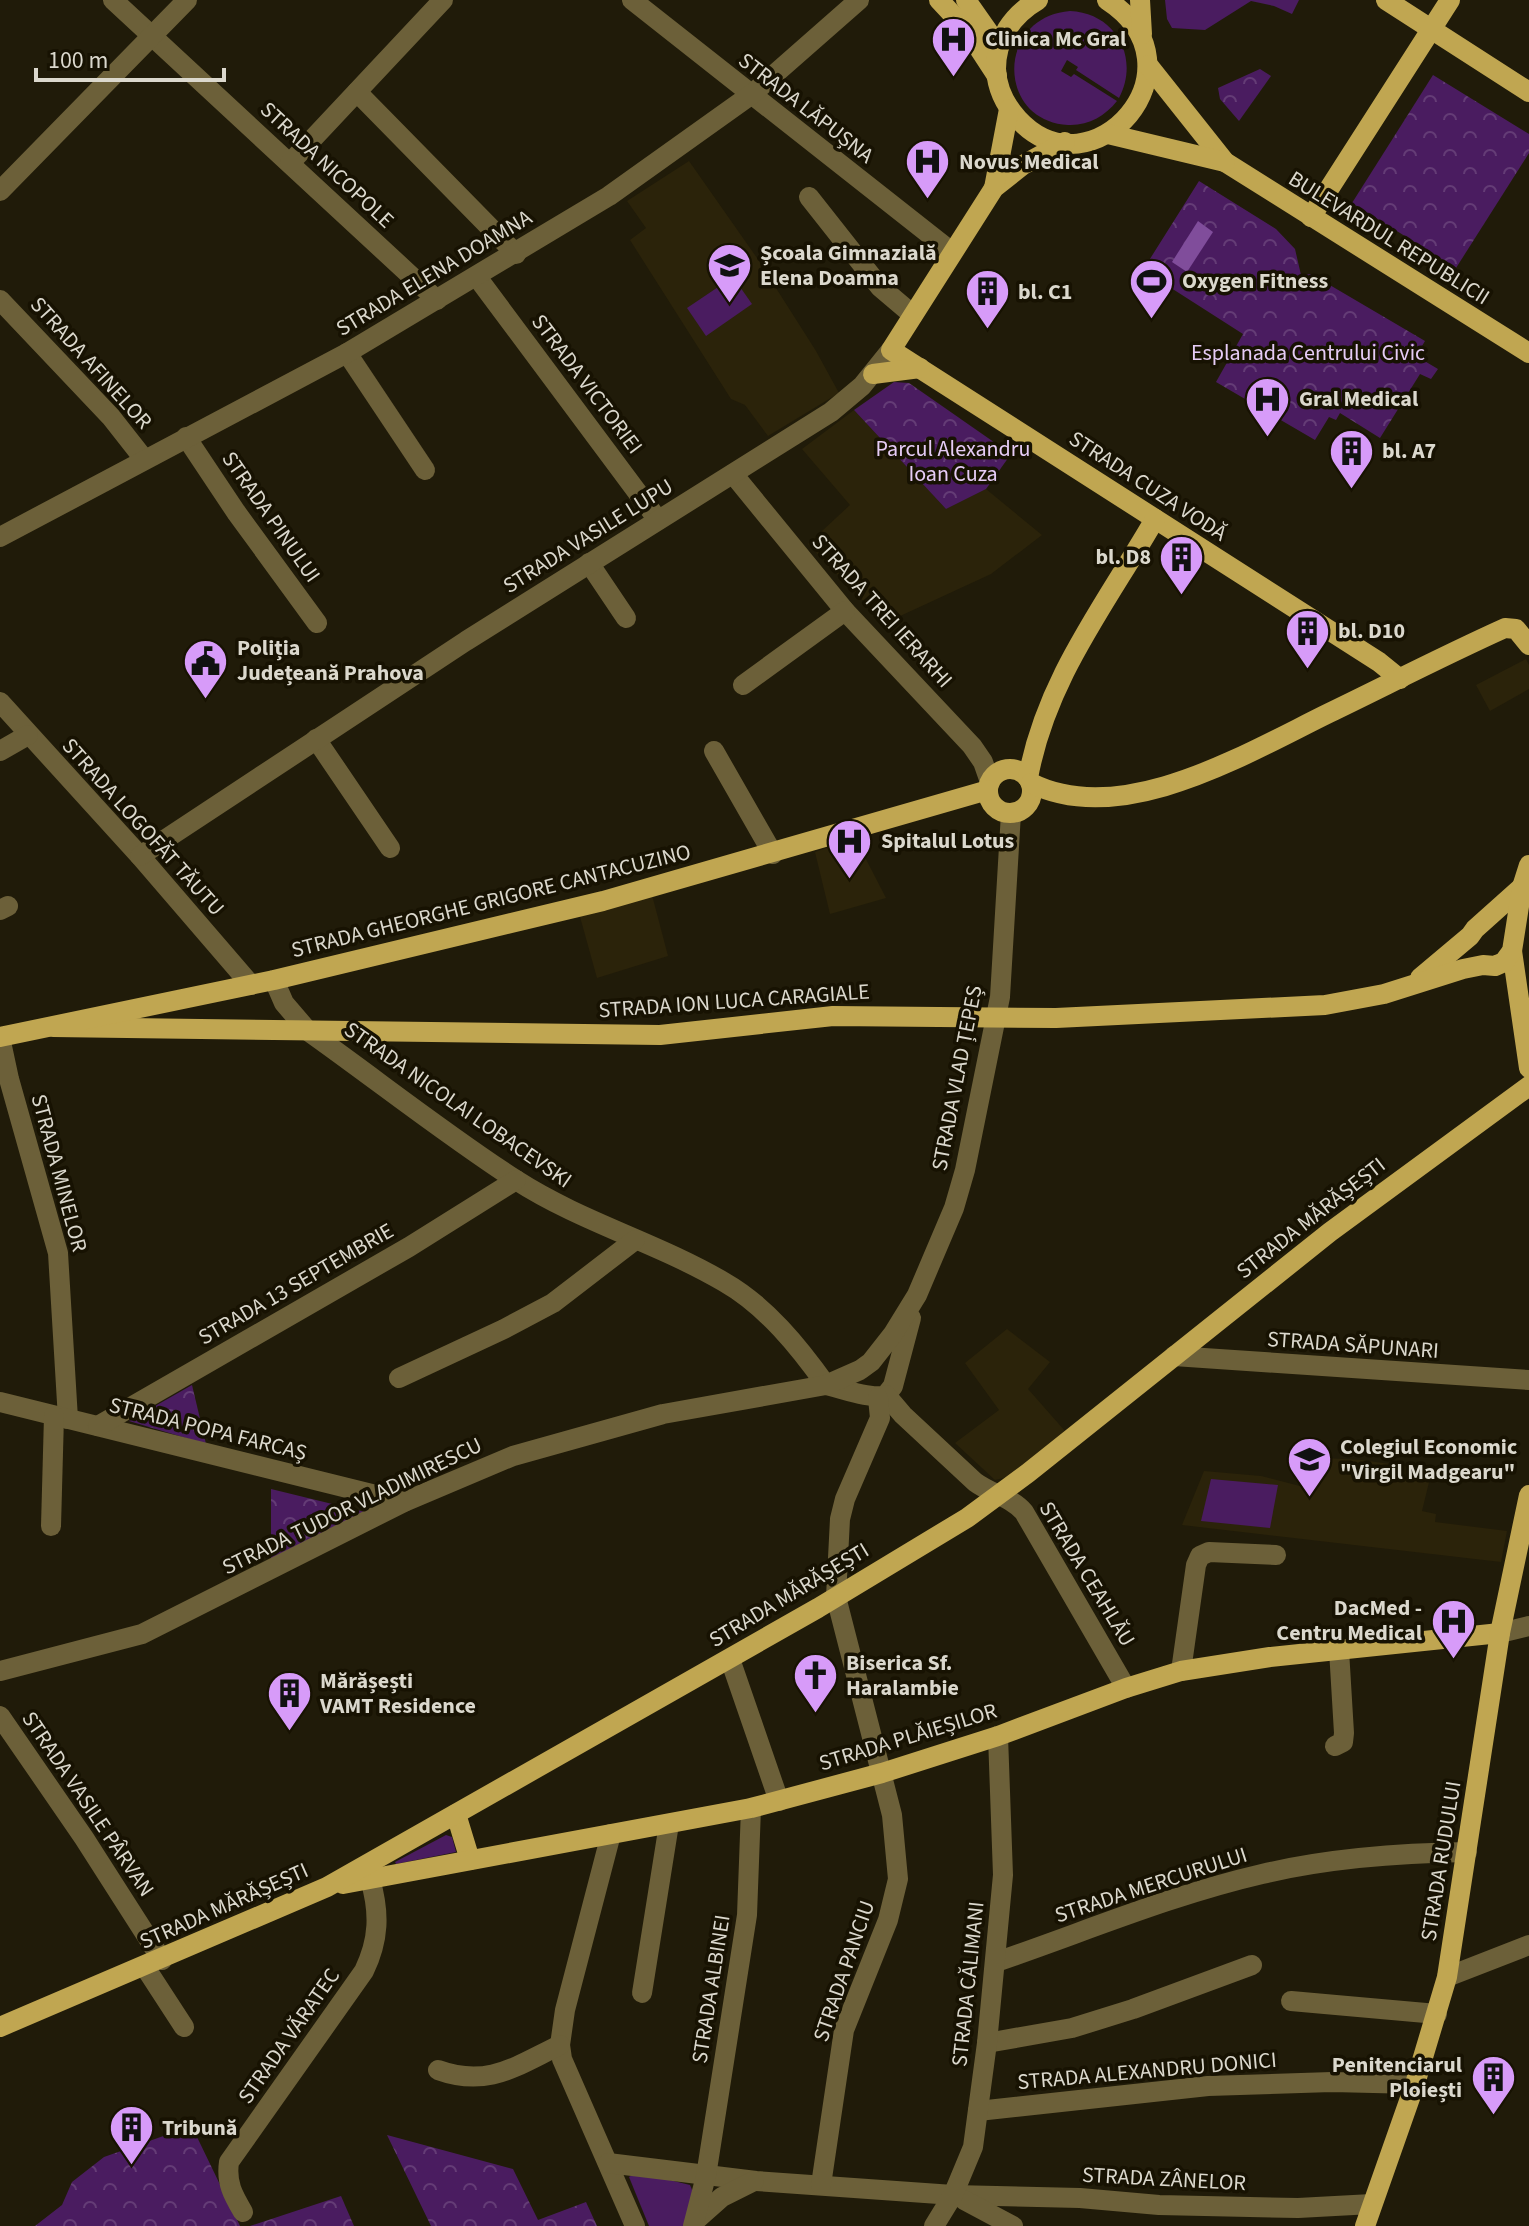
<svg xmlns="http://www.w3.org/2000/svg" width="1529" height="2226" font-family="'Source Sans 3',sans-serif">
  <defs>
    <pattern id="forest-crowns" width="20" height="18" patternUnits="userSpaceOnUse" patternTransform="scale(2)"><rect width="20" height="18" fill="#4a1c60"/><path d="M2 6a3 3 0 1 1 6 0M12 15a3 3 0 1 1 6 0" fill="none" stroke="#643c76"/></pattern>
  </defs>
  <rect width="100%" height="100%" fill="#201b09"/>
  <!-- built -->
  <g fill="#2b230a">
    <polygon points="689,161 757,258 816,351 839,393 768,436 745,405 731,399 630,240 646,228 627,201"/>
    <polygon points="854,410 946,509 986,489 1042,535 991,574 885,623 808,544 850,505 802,449"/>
    <polygon points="1526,659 1529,665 1529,689 1490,711 1476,685"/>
    <polygon points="855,838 886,898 830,914 815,852"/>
    <polygon points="652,895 668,956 597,978 579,913"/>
    <polygon points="1007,1329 1050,1362 1028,1389 1065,1431 1012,1476 995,1480 955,1443 999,1410 965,1363"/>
    <polygon points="1305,1457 1362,1460 1432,1470 1422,1511 1436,1514 1435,1522 1507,1531 1501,1562 1182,1525 1204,1471 1261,1476 1300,1486"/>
  </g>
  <!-- grass -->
  <g fill="#4a1c60">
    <polygon points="1165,0 1299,0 1292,14 1274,6 1251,1 1205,30 1172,28 1167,19"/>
    <path d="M1070,11C1116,13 1140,58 1119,98L1076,70L1078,67L1067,60L1061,71L1071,77L1074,74L1117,101C1105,116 1088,126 1068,125C996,121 996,17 1070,11Z"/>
    <polygon points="733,277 752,304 706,336 687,308"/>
    <polygon points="1211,1479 1278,1485 1270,1528 1201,1521"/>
    <polygon points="446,1835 452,1837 456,1852 396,1864 395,1862"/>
    <polygon points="637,2172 690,2185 693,2192 684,2226 649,2226 629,2177"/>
  </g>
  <!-- forest -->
  <g fill="url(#forest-crowns)">
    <polygon points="1260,69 1271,76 1239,121 1220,99 1218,88"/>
    <polygon points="1433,75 1529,134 1529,153 1456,268 1352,203"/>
    <polygon points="1199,181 1276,229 1295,249 1301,275 1311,274 1425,341 1416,356 1438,369 1431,379 1420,374 1380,438 1340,413 1336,420 1329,417 1315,440 1216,382 1243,334 1143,270"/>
    <polygon points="894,382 909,383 1011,454 986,489 946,509 854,410"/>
    <polygon points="192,1385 206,1444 129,1421"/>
    <polygon points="271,1489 365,1512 271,1559"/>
    <polygon points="172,2133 197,2137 240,2226 35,2226 62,2205 72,2182 104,2157"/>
    <polygon points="387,2135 513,2169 538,2220 586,2202 597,2226 431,2226"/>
    <polygon points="341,2196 354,2226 250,2226"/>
  </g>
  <!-- water -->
  <polygon fill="#804d9b" points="1198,221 1213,232 1187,272 1172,262"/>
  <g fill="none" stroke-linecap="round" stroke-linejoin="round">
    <!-- minor -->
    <g stroke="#6c6039" stroke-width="20">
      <polyline points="113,0 437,300"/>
      <polyline points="632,0 952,252"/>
      <polyline points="357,92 516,254"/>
      <polyline points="290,163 443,0"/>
      <polyline points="0,191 187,0"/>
      <polyline points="809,197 880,287 913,315"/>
      <polyline points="477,277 658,520"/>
      <polyline points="0,300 111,417 144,459"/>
      <polyline points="347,353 425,470"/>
      <polyline points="186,437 236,512 317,623"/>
      <polyline points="733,474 845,611 972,746 983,762 990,782"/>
      <polyline points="0,537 347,353 609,196 752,94 859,0"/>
      <polyline points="589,563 626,618"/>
      <polyline points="743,685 845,611"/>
      <polyline points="0,702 140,856 251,985"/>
      <polyline points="316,739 390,848"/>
      <polyline points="0,751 28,735"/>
      <polyline points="714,751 773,854"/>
      <polyline points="140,856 466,641 831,412 862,386 891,350"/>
      <polyline points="0,910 8,906"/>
      <path d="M274,980L284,1003L308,1031C377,1080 445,1134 516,1180C581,1222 658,1243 724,1282C766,1306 799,1347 826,1385"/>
      <polyline points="0,1037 9,1079 58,1253 68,1419"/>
      <polyline points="1174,1356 1529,1380"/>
      <polyline points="399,1378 504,1329 553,1303 635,1240"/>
      <path d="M826,1385C843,1389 871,1400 886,1395L893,1386L911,1318"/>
      <path d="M886,1395L903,1415L975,1482C991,1494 1011,1497 1024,1512L1126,1688"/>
      <polyline points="0,1402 404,1502"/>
      <polyline points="98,1426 409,1247 516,1180"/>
      <polyline points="51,1526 54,1416"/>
      <polyline points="1500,1633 1529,1626"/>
      <polyline points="730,1659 779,1801"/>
      <polyline points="0,1671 142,1634 404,1502 513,1456 663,1414 826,1385 860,1370 871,1362 893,1334 917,1295 954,1208 965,1170 1000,997 1011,813"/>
      <polyline points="1181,1671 1196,1565 1200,1556 1209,1552 1276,1555"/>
      <polyline points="0,1716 84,1838 162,1960"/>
      <polyline points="1335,1746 1343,1742 1344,1733 1339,1650"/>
      <polyline points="611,1834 565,2010 560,2045 562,2059 635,2226"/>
      <path d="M996,1962C1084,1932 1171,1895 1262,1874C1329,1858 1397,1853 1467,1852"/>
      <polyline points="145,1967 184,2027"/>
      <polyline points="1447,1977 1529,1945"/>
      <polyline points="642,1993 669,1824"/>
      <polyline points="1291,2001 1437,2014"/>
      <polyline points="987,2043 1072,2028 1133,2009 1252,1965"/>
      <path d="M438,2070C488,2088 516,2066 560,2045"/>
      <polyline points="978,2111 1208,2086 1332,2082 1415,2084"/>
      <polyline points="608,2163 756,2181 953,2195 1080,2198 1159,2205 1298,2208 1372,2204"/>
      <polyline points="821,2185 844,2030 888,1920 898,1879 892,1815 836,1597 840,1519 845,1499 880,1418 878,1398"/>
      <polyline points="964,2200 1013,2226"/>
      <path d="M243,2212C233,2195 226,2183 229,2162L364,1971C379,1940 380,1913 370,1879"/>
      <polyline points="695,2221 722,2197 754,2181"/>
      <polyline points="693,2226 706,2176 747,1915 751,1808"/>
      <polyline points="934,2226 953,2195 973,2147 987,2043 1003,1875 998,1736"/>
    </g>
    <!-- major -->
    <g stroke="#c0a651" stroke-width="20">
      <polyline points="939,0 967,30 997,76"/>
      <polyline points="966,0 999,47"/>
      <path d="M1038,0C1012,15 996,39 996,69C997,89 1005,105 1018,119C1092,199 1210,67 1107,0"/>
      <polyline points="1140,0 1142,34"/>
      <polyline points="1386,0 1529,92"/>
      <polyline points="1148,65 1225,162 1529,353"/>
      <polyline points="1108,134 1225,162"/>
      <polyline points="1065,142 1023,165 994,188 891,350 1379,662 1400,679"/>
      <polyline points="994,188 1009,109"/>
      <polyline points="1311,217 1450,0"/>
      <polyline points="873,374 920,368"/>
      <circle cx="1010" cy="791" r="22"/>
      <path d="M1028,778C1046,679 1106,604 1155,519"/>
      <path d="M1031,783C1122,829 1247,753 1329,713C1387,685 1445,655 1505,628L1516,629L1529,645"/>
      <polyline points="1512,951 1529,1068"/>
      <polyline points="1420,978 1470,936 1475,929 1522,887"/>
      <polyline points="53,1027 660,1035 833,1016 1056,1018 1325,1005 1384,994 1463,969 1483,965 1495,966 1504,962 1512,951 1522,887 1529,865"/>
      <polyline points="0,1037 274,980 603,901 988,790"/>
      <polyline points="456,1814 470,1860"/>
      <polyline points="343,1884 751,1808 882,1773 998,1736 1126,1688 1181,1671 1270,1657 1500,1633"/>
      <polyline points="0,2027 327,1887 818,1608 967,1518 1028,1473 1330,1232 1529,1086"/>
      <polyline points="1365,2226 1415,2084 1447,1977 1500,1633 1529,1495"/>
    </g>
  </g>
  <!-- icons -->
  <defs>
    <symbol id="hospital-pin" viewBox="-11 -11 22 30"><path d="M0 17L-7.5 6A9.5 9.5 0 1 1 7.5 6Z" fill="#d79bf9" stroke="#171202"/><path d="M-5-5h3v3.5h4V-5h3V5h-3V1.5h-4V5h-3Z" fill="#111"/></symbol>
    <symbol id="school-pin" viewBox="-11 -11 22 30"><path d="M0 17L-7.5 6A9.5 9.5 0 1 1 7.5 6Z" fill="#d79bf9" stroke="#171202"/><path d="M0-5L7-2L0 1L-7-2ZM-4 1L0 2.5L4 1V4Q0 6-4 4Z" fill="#111"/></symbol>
    <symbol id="stadium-pin" viewBox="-11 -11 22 30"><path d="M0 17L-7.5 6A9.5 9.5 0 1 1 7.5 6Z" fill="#d79bf9" stroke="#171202"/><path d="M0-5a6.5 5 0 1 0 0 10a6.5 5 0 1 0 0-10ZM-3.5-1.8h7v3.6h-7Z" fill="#111"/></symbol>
    <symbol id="building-pin" viewBox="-11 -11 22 30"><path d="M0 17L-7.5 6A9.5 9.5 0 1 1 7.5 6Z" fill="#d79bf9" stroke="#171202"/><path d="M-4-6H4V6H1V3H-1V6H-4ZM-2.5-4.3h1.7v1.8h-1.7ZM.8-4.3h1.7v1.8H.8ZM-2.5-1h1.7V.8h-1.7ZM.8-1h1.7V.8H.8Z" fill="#111"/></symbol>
    <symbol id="civic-pin" viewBox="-11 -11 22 30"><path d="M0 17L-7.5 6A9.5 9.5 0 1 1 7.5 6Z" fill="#d79bf9" stroke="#171202"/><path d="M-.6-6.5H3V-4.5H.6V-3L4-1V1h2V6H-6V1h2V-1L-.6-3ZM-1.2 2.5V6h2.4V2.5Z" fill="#111"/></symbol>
    <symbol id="church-pin" viewBox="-11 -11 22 30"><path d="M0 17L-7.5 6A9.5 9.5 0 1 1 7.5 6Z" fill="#d79bf9" stroke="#171202"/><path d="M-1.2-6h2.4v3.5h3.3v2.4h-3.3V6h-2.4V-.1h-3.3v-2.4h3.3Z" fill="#111"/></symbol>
  </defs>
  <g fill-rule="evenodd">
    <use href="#hospital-pin" x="928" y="14" width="51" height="69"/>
    <use href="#hospital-pin" x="902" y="136" width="51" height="69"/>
    <use href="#school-pin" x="704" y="240" width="51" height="69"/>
    <use href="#stadium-pin" x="1126" y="256" width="51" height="69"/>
    <use href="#building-pin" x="962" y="266" width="51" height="69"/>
    <use href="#hospital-pin" x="1242" y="374" width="51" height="69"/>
    <use href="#building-pin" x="1326" y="426" width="51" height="69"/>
    <use href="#building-pin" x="1156" y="532" width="51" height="69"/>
    <use href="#building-pin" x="1282" y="606" width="51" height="69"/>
    <use href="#civic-pin" x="180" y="636" width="51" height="69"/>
    <use href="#hospital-pin" x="824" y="816" width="51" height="69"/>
    <use href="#school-pin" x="1284" y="1434" width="51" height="69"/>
    <use href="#hospital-pin" x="1428" y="1596" width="51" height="69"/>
    <use href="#church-pin" x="790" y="1650" width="51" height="69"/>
    <use href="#building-pin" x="264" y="1668" width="51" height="69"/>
    <use href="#building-pin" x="1468" y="2052" width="51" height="69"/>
    <use href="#building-pin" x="106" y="2102" width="51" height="69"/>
  </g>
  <g text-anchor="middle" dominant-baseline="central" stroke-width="7" stroke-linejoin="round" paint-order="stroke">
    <!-- poi labels -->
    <g font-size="22" font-weight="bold" fill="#dbd8cd" stroke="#171202" text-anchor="start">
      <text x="985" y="39">Clinica Mc Gral</text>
      <text x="959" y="162">Novus Medical</text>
      <text x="760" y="253">Școala Gimnazială<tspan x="760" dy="25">Elena Doamna</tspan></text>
      <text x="1182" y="281">Oxygen Fitness</text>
      <text x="1018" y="292">bl. C1</text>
      <text x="1299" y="399">Gral Medical</text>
      <text x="1382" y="451">bl. A7</text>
      <text x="1151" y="557" text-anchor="end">bl. D8</text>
      <text x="1338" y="631">bl. D10</text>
      <text x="237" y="648">Poliția<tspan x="237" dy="25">Județeană Prahova</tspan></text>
      <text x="881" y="841">Spitalul Lotus</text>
      <text x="1340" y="1447">Colegiul Economic<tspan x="1340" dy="25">"Virgil Madgearu"</tspan></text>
      <text x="1422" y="1608" text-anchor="end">DacMed -<tspan x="1422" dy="25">Centru Medical</tspan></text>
      <text x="846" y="1663">Biserica Sf.<tspan x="846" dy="25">Haralambie</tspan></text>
      <text x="320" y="1681">Mărășești<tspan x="320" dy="25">VAMT Residence</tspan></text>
      <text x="1462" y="2065" text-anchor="end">Penitenciarul<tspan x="1462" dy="25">Ploiești</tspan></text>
      <text x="162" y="2128">Tribună</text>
    </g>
    <!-- street labels -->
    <g font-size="22" fill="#dbd8cd" stroke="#171202">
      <text transform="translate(806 108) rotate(38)">STRADA LĂPUȘNA</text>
      <text transform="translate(327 165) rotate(43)">STRADA NICOPOLE</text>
      <text transform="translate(1389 238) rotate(32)">BULEVARDUL REPUBLICII</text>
      <text transform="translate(434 273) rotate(-31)">STRADA ELENA DOAMNA</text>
      <text transform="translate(91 363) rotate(48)">STRADA AFINELOR</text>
      <text transform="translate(587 384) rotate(53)">STRADA VICTORIEI</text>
      <text transform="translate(1148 486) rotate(33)">STRADA CUZA VODĂ</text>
      <text transform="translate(271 517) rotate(55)">STRADA PINULUI</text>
      <text transform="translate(588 536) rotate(-32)">STRADA VASILE LUPU</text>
      <text transform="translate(882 611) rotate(48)">STRADA TREI IERARHI</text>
      <text transform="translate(143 827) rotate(48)">STRADA LOGOFĂT TĂUTU</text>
      <text transform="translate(491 901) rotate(-14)">STRADA GHEORGHE GRIGORE CANTACUZINO</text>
      <text transform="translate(734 1001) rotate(-4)">STRADA ION LUCA CARAGIALE</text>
      <text transform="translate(957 1078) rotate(-79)">STRADA VLAD ȚEPEȘ</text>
      <text transform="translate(458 1105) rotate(35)">STRADA NICOLAI LOBACEVSKI</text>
      <text transform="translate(59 1173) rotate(75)">STRADA MINELOR</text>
      <text transform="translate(1311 1218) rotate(-38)">STRADA MĂRĂȘEȘTI</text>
      <text transform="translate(296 1284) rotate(-30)">STRADA 13 SEPTEMBRIE</text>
      <text transform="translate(1353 1345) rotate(4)">STRADA SĂPUNARI</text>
      <text transform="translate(208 1429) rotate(14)">STRADA POPA FARCAȘ</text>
      <text transform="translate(352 1506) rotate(-26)">STRADA TUDOR VLADIMIRESCU</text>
      <text transform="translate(1087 1574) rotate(59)">STRADA CEAHLĂU</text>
      <text transform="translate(789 1595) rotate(-31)">STRADA MĂRĂȘEȘTI</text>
      <text transform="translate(908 1737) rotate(-17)">STRADA PLĂIEȘILOR</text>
      <text transform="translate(88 1804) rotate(56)">STRADA VASILE PÂRVAN</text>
      <text transform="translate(1441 1861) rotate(-81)">STRADA RUDULUI</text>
      <text transform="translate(1151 1885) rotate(-18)">STRADA MERCURULUI</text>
      <text transform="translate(224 1906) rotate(-24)">STRADA MĂRĂȘEȘTI</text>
      <text transform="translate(844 1971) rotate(-71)">STRADA PANCIU</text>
      <text transform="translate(968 1984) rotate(-84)">STRADA CĂLIMANI</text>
      <text transform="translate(711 1989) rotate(-81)">STRADA ALBINEI</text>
      <text transform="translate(289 2036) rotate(-55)">STRADA VĂRATEC</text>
      <text transform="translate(1147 2071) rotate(-5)">STRADA ALEXANDRU DONICI</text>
      <text transform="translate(1164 2179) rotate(3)">STRADA ZÂNELOR</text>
    </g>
    <!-- park labels -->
    <g font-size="22" fill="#e6ccf6" stroke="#171202">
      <text x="1308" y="353">Esplanada Centrului Civic</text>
      <text x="953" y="449">Parcul Alexandru<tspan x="953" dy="25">Ioan Cuza</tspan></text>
    </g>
  </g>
  <!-- scale -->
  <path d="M36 68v12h188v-12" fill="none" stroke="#dbd8cd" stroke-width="4"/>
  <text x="48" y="68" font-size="24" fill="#dbd8cd" stroke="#171202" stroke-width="6" paint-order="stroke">100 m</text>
</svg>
